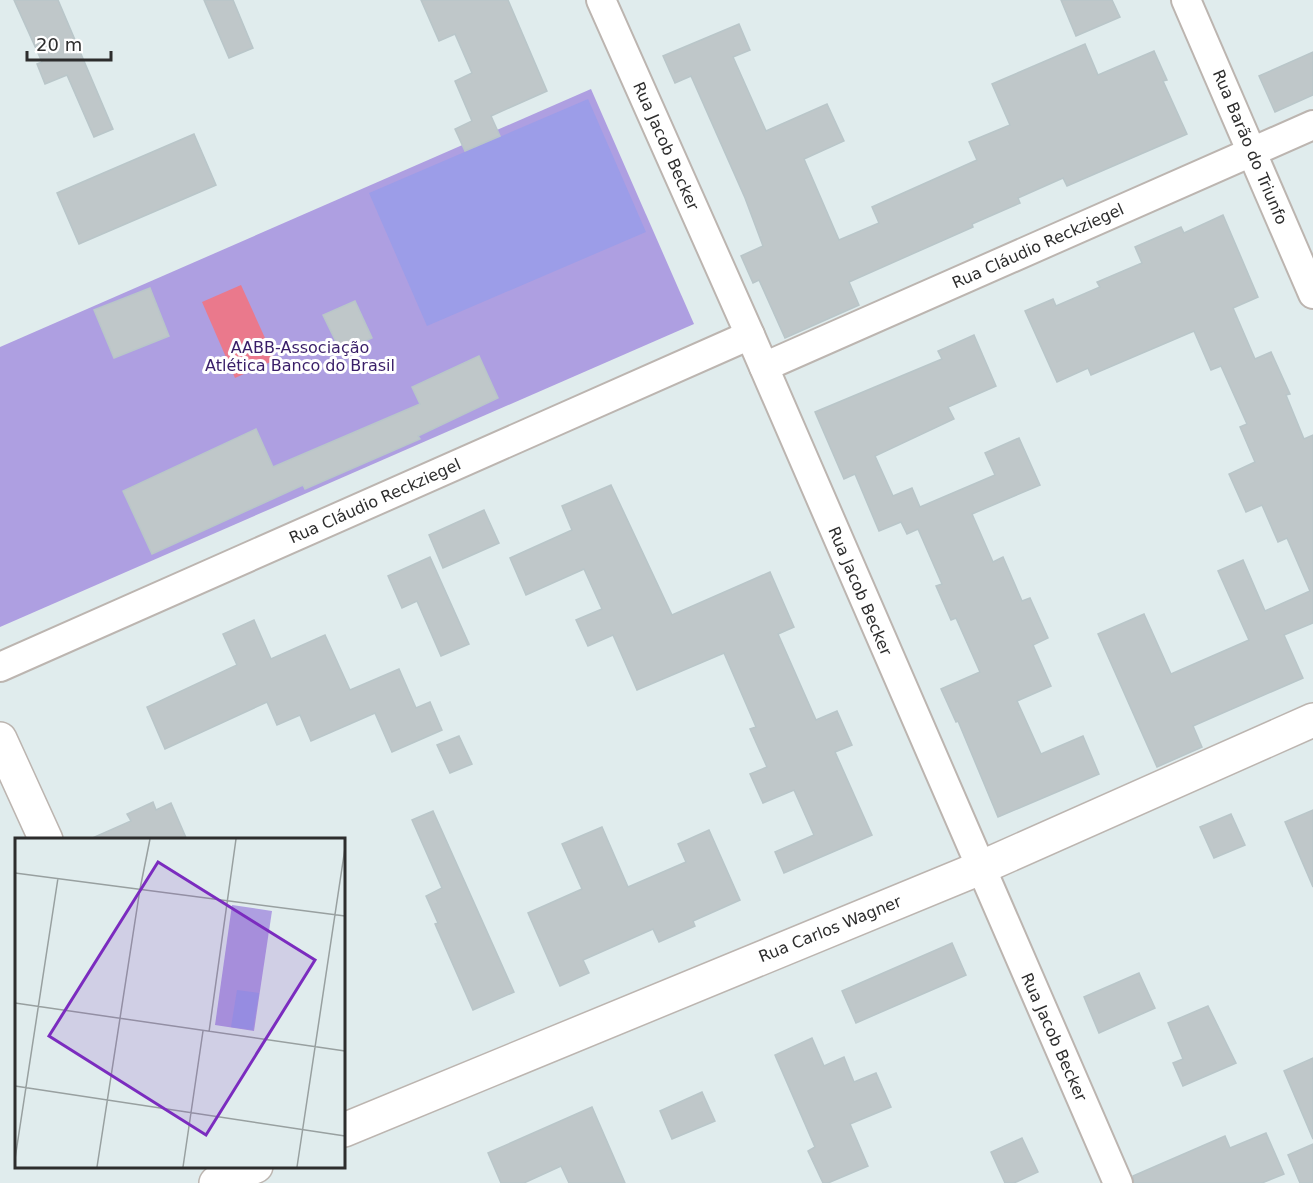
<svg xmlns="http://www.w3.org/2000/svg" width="1313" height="1183" font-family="'DejaVu Sans',sans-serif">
  <rect width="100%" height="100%" fill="#e0eced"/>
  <!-- green -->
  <polygon fill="#ae9fe1" points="591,89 694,324 0,627 0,347"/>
  <!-- pitch -->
  <polygon fill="#9c9de8" points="588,99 646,232 427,326 369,193"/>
  <!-- water -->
  <polygon fill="#ea798c" points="241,285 275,360 235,378 202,302"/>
  <!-- building -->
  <g fill="#bfc7c9" stroke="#b9c6c9" stroke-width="1.5">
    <polygon points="14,0 58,0 113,129 94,137 67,75 45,84 37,64 42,62"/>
    <polygon points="204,0 233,0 253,48 229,58"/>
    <polygon points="421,0 508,0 547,91 491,116 500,136 465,151 455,129 472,121 455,81 472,73 455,34 439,41"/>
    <polygon points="1061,0 1112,0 1120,17 1076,36"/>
    <polygon points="739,24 750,50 733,57 766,131 827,104 844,141 804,159 839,240 879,223 872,207 977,160 969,142 1010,125 992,84 1085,44 1098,75 1154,51 1167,80 1163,81 1187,134 1067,186 1063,178 1018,198 1020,203 972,224 973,227 849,282 859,305 785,338 759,280 753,283 741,256 763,246 745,198 691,76 675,83 663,56"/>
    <polygon points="1313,52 1313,95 1275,112 1259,76"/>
    <polygon points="194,134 216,185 79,244 57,193"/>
    <polygon points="1223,215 1258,297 1233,308 1255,359 1271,352 1290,394 1286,395 1304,439 1313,435 1313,623 1284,635 1303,678 1193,726 1202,747 1157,767 1098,634 1144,614 1171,674 1249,640 1218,571 1243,560 1265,611 1310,591 1287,538 1278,542 1262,505 1246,512 1229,474 1255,462 1240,427 1247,424 1221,366 1211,370 1194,331 1091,375 1088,368 1057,382 1025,311 1053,299 1056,306 1100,287 1097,282 1142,263 1135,247 1181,227 1184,233"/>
    <polygon points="150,288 169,336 114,358 94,310"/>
    <polygon points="355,301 372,338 341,352 323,315"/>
    <polygon points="974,335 996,386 948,407 954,419 875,456 893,496 912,488 920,507 995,475 985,453 1019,438 1040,485 972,514 993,562 1003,557 1022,601 1030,598 1048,638 1033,645 1051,686 1017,701 1041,754 1083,736 1099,774 998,817 958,721 956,722 941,689 980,672 956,618 951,620 936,586 942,584 918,529 907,534 901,522 879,531 855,474 844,479 815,412 942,359 938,351"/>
    <polygon points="479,356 498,398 418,436 420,439 305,489 303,485 152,554 123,491 256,429 273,467 420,404 412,387"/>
    <polygon points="611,485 672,615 770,572 794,627 778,634 816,720 837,711 852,745 835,752 872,835 784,873 775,852 814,835 794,790 763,803 750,774 767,767 750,729 756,727 724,653 637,690 613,635 588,646 576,620 602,609 584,569 526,595 510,558 572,530 562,506"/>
    <polygon points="484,510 499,543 443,568 429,535"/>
    <polygon points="430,557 469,644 441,656 417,601 402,608 388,576"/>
    <polygon points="254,620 271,659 325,635 350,690 399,669 416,708 430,702 442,730 392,752 375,713 311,741 300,715 277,725 267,702 165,749 147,707 237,665 223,634"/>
    <polygon points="459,736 472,764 450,773 437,745"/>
    <polygon points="153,802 156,810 171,803 187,840 88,840 131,821 127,814"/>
    <polygon points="1313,810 1313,887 1285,822"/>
    <polygon points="433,811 514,992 473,1010 435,924 438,923 426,896 442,888 412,820"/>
    <polygon points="1231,814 1245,845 1214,858 1200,827"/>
    <polygon points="602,827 628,887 686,862 678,844 709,830 740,900 693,921 695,926 659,942 653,929 583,960 589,973 560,986 528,913 582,889 562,844"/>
    <polygon points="952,943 966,975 856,1023 842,991"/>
    <polygon points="1139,973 1155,1008 1099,1033 1084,997"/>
    <polygon points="1208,1006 1236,1063 1183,1086 1173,1063 1183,1059 1168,1023"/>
    <polygon points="812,1038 824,1066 844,1057 854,1082 876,1073 891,1107 850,1124 868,1166 828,1183 823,1183 808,1151 815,1147 775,1055"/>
    <polygon points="1313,1058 1313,1139 1284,1071"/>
    <polygon points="702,1092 715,1121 672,1139 660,1111"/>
    <polygon points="592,1107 625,1183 569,1183 561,1166 524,1183 501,1183 488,1153"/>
    <polygon points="1266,1133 1284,1174 1262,1183 1134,1183 1133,1176 1225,1136 1230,1148"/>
    <polygon points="1022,1138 1038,1172 1014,1183 1005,1183 991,1152"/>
    <polygon points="1313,1144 1313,1183 1300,1183 1288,1155"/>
  </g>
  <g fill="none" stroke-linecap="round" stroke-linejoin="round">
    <defs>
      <g id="minor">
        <polyline points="601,0 750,335 1118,1183"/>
        <polyline points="1186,0 1313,294"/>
        <polyline points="764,367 1313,125"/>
        <polyline points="0,667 750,335"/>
      </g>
      <g id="secondary">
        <polyline points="0,739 46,840"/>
        <polyline points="344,1130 980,868 1313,720"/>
        <polyline points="216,1183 256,1166"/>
      </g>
    </defs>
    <!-- minor casing -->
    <use href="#minor" stroke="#bcb5b0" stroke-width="32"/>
    <!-- secondary casing -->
    <use href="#secondary" stroke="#bcb5b0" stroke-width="36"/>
    <!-- minor -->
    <use href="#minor" stroke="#fff" stroke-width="28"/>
    <!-- secondary -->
    <use href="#secondary" stroke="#fff" stroke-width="33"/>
  </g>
  <g text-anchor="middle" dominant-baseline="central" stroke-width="6" stroke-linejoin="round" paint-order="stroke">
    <!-- street labels -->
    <g font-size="16" fill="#2d2d2d" stroke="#fff">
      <text transform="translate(666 146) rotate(66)">Rua Jacob Becker</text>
      <text transform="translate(1250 147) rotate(67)">Rua Barão do Triunfo</text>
      <text transform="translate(1038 246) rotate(-24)">Rua Cláudio Reckziegel</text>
      <text transform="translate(375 501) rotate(-24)">Rua Cláudio Reckziegel</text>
      <text transform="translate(860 591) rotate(67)">Rua Jacob Becker</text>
      <text transform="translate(830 929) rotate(-22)">Rua Carlos Wagner</text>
      <text transform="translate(1054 1037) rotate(66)">Rua Jacob Becker</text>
    </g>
    <!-- park labels -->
    <g font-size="16" fill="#391e68" stroke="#fff">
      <text x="300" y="347">AABB-Associação<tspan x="300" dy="18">Atlética Banco do Brasil</tspan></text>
    </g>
  </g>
  <!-- overview -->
  <g transform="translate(15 838)">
    <rect width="330" height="330" fill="#e0eced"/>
    <path d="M217,67L257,73L239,193L200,187Z" fill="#ae9fe1"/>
    <path d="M222,152L244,155L238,192L216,189Z" fill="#9c9de8"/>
    <path fill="none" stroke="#98a0a0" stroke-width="1.5" d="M0,35L330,78M125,51L135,1M0,165L330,213M194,194L221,1M0,248L330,298M0,321L43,40M82,329L125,51M168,329L188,193M282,329L330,10"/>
    <path fill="#7b2cbf" fill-opacity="0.15" stroke="#7b2cbf" stroke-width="3" d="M143,24L300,122L191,297L34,198Z"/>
    <rect width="330" height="330" fill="none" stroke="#2d2d2d" stroke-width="3"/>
  </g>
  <!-- scale -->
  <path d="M27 51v9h84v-9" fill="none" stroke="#2d2d2d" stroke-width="3"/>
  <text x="36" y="51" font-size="18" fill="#2d2d2d" stroke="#ffffff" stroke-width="4.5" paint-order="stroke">20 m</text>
</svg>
